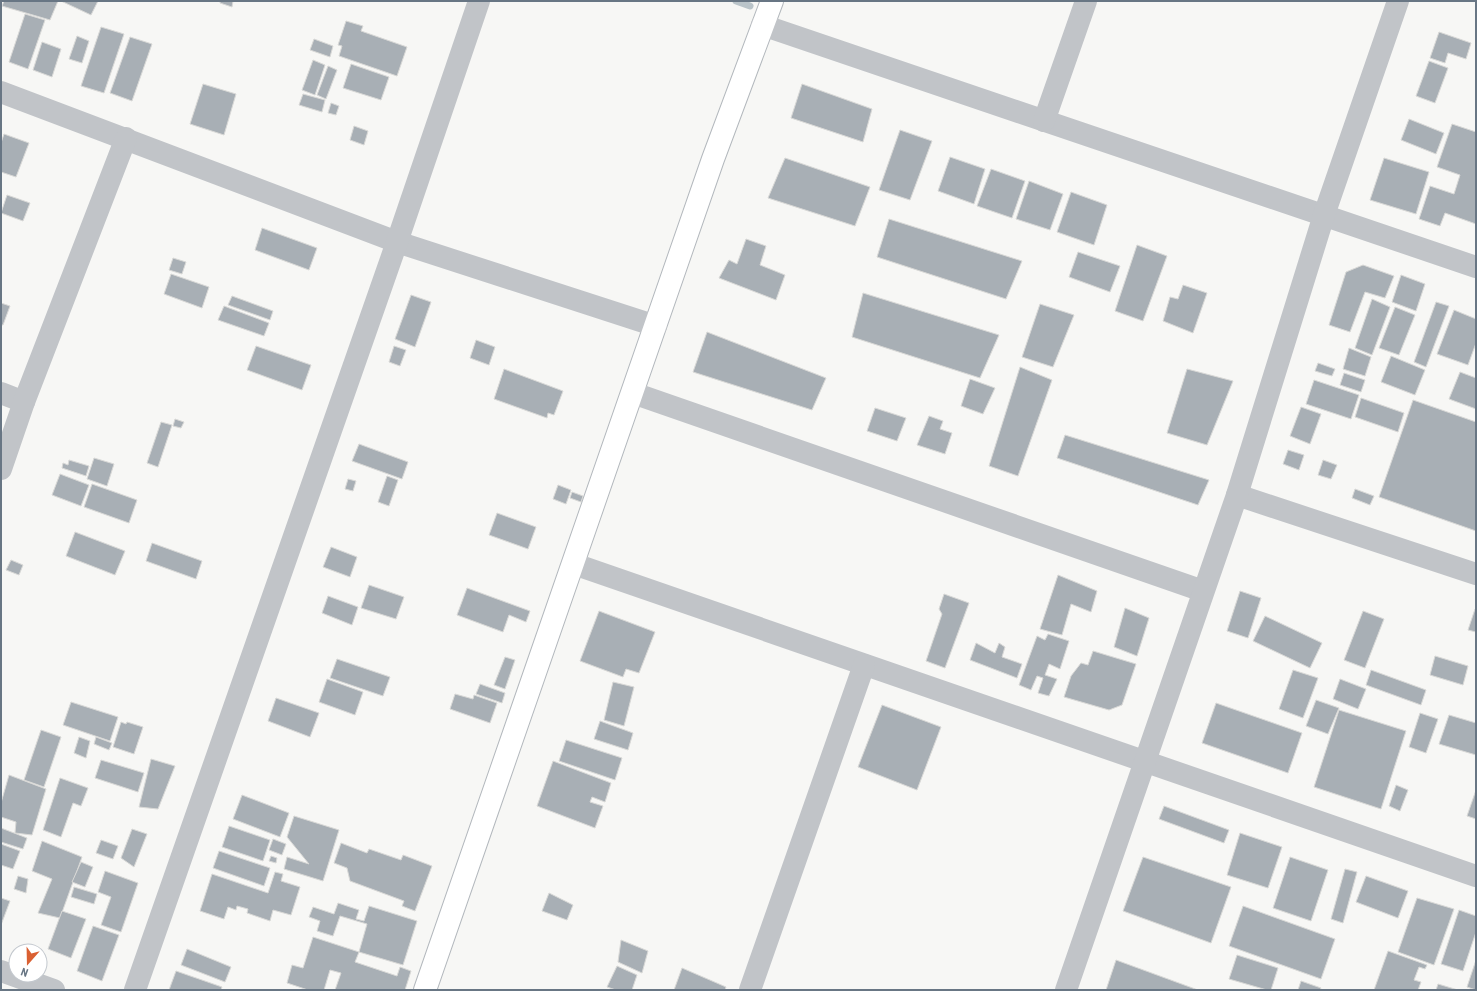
<svg xmlns="http://www.w3.org/2000/svg" width="1477" height="991" font-family="'Roboto Condensed',sans-serif">
  <rect width="100%" height="100%" fill="#f7f7f5"/>
  <g fill="none" stroke-linecap="round" stroke-linejoin="round">
    <!-- stream -->
    <polyline stroke="#bac4c9" stroke-width="7" points="736,1 750,6"/>
  </g>
  <!-- building -->
  <g fill="#a8afb5" stroke="#d9d9d7">
    <polygon points="4,1 58,1 50,20 2,6"/>
    <polygon points="61,1 98,1 91,15"/>
    <polygon points="220,1 233,1 232,7 220,3"/>
    <polygon points="25,14 45,20 28,69 9,62"/>
    <polygon points="346,21 363,26 361,31 407,47 397,76 339,56 342,46 338,45"/>
    <polygon points="101,27 124,34 104,93 81,86"/>
    <polygon points="1439,32 1471,43 1466,59 1448,53 1445,63 1430,58"/>
    <polygon points="77,36 89,41 82,63 69,59"/>
    <polygon points="130,37 152,44 132,101 110,93"/>
    <polygon points="314,39 333,46 330,57 310,50"/>
    <polygon points="42,42 61,49 52,77 33,70"/>
    <polygon points="313,60 325,65 315,95 302,90"/>
    <polygon points="1429,61 1448,68 1435,103 1416,96"/>
    <polygon points="351,64 389,77 381,100 343,88"/>
    <polygon points="328,66 337,70 326,99 317,95"/>
    <polygon points="203,84 236,94 224,135 190,124"/>
    <polygon points="802,84 872,109 863,142 791,118"/>
    <polygon points="303,94 325,100 322,112 299,105"/>
    <polygon points="331,103 339,106 336,115 328,113"/>
    <polygon points="1409,119 1444,133 1436,154 1401,140"/>
    <polygon points="1452,124 1476,132 1476,224 1445,213 1440,226 1419,219 1430,186 1454,194 1460,175 1437,167"/>
    <polygon points="354,126 368,131 364,145 350,140"/>
    <polygon points="900,130 932,141 910,200 879,190"/>
    <polygon points="4,134 29,143 16,177 1,172 1,143"/>
    <polygon points="950,157 985,169 974,204 938,191"/>
    <polygon points="785,158 870,187 855,226 768,198"/>
    <polygon points="1384,158 1429,172 1416,214 1370,200"/>
    <polygon points="991,169 1025,181 1012,218 977,206"/>
    <polygon points="1029,181 1063,194 1050,230 1016,219"/>
    <polygon points="1071,192 1107,205 1094,245 1057,232"/>
    <polygon points="7,195 30,203 23,221 1,213"/>
    <polygon points="889,219 1022,261 1006,299 877,257"/>
    <polygon points="262,228 317,248 309,270 255,250"/>
    <polygon points="746,239 766,246 760,265 785,275 776,300 719,278 729,260 737,264"/>
    <polygon points="1137,245 1167,256 1143,321 1115,311"/>
    <polygon points="1078,252 1120,266 1110,292 1069,277"/>
    <polygon points="173,258 186,262 182,274 169,270"/>
    <polygon points="1363,265 1394,276 1385,298 1365,292 1350,332 1329,325 1346,272"/>
    <polygon points="171,274 209,287 202,308 164,294"/>
    <polygon points="1401,275 1425,284 1416,311 1392,302"/>
    <polygon points="1183,285 1207,293 1193,333 1163,321 1170,297 1178,299"/>
    <polygon points="863,293 999,335 980,378 852,337"/>
    <polygon points="411,295 431,302 415,347 395,339"/>
    <polygon points="232,296 273,311 270,320 228,305"/>
    <polygon points="1372,299 1390,307 1372,355 1355,348"/>
    <polygon points="1436,302 1449,306 1426,367 1414,362"/>
    <polygon points="1,303 10,306 3,325 1,325"/>
    <polygon points="1040,304 1074,315 1053,367 1022,357"/>
    <polygon points="224,306 269,323 264,336 218,320"/>
    <polygon points="1395,307 1415,315 1399,355 1379,348"/>
    <polygon points="1454,310 1476,319 1476,343 1468,365 1437,354"/>
    <polygon points="707,332 826,378 812,410 693,372"/>
    <polygon points="476,340 495,347 489,365 470,358"/>
    <polygon points="256,346 311,365 302,390 247,370"/>
    <polygon points="394,346 406,350 400,366 389,362"/>
    <polygon points="1349,348 1371,357 1365,376 1343,369"/>
    <polygon points="1391,356 1425,370 1415,395 1381,382"/>
    <polygon points="1318,363 1335,369 1332,376 1315,371"/>
    <polygon points="1020,367 1052,380 1018,476 989,466"/>
    <polygon points="504,369 563,391 554,415 548,413 547,418 494,399"/>
    <polygon points="1187,369 1233,381 1207,445 1167,433"/>
    <polygon points="1460,372 1476,378 1476,409 1449,399"/>
    <polygon points="1344,373 1365,380 1361,392 1340,385"/>
    <polygon points="970,379 995,388 983,414 961,406"/>
    <polygon points="1314,380 1359,395 1351,419 1306,404"/>
    <polygon points="1361,398 1404,413 1398,432 1355,417"/>
    <polygon points="1413,400 1476,422 1476,531 1379,497"/>
    <polygon points="1301,407 1321,414 1310,444 1290,436"/>
    <polygon points="875,408 906,418 897,441 867,431"/>
    <polygon points="929,416 943,421 940,429 952,433 945,454 917,445"/>
    <polygon points="175,419 184,422 181,428 173,426"/>
    <polygon points="161,422 172,425 158,467 147,463"/>
    <polygon points="1065,435 1209,480 1198,505 1057,458"/>
    <polygon points="359,444 408,462 402,479 352,461"/>
    <polygon points="1288,450 1304,455 1299,470 1283,464"/>
    <polygon points="94,458 114,464 107,486 87,479"/>
    <polygon points="69,460 89,466 86,476 62,468 63,463 68,465"/>
    <polygon points="1323,460 1337,465 1331,479 1318,475"/>
    <polygon points="60,474 89,485 81,506 52,495"/>
    <polygon points="387,476 398,480 389,506 378,502"/>
    <polygon points="348,479 356,481 353,491 345,489"/>
    <polygon points="92,484 137,500 129,523 84,507"/>
    <polygon points="558,485 571,490 566,504 553,499"/>
    <polygon points="1355,489 1374,496 1370,505 1352,498"/>
    <polygon points="572,492 583,496 581,502 570,498"/>
    <polygon points="497,513 536,527 528,549 489,535"/>
    <polygon points="75,532 125,551 115,575 66,556"/>
    <polygon points="152,543 202,561 196,579 146,561"/>
    <polygon points="331,547 357,557 350,577 323,567"/>
    <polygon points="11,560 23,565 19,575 6,570"/>
    <polygon points="1058,575 1097,591 1091,612 1071,604 1062,635 1040,629"/>
    <polygon points="369,585 404,597 396,619 361,608"/>
    <polygon points="467,588 530,611 526,622 509,615 503,632 457,615"/>
    <polygon points="1240,591 1261,598 1248,638 1227,631"/>
    <polygon points="944,594 969,603 945,668 926,661 942,614 939,609"/>
    <polygon points="328,596 358,607 352,625 322,613"/>
    <polygon points="1125,608 1149,618 1137,656 1114,647"/>
    <polygon points="1475,609 1476,609 1476,632 1468,630"/>
    <polygon points="599,611 655,632 639,673 626,669 623,677 580,661"/>
    <polygon points="1363,611 1384,619 1365,668 1344,660"/>
    <polygon points="1265,616 1322,643 1310,668 1253,641"/>
    <polygon points="1048,634 1069,641 1060,669 1049,664 1045,675 1057,679 1049,696 1038,693 1043,678 1037,676 1031,690 1019,685 1037,636 1045,640"/>
    <polygon points="976,643 995,653 999,643 1005,647 1002,657 1022,664 1017,678 970,660"/>
    <polygon points="1093,651 1136,664 1122,705 1109,710 1064,697 1071,676 1081,663 1088,665"/>
    <polygon points="1435,656 1468,666 1463,685 1430,675"/>
    <polygon points="505,657 515,660 505,689 494,685"/>
    <polygon points="337,659 390,677 383,696 330,678"/>
    <polygon points="1293,670 1318,678 1303,718 1279,709"/>
    <polygon points="1371,670 1426,690 1421,705 1366,685"/>
    <polygon points="327,679 363,692 355,715 319,702"/>
    <polygon points="1340,679 1366,689 1358,709 1333,699"/>
    <polygon points="613,682 634,687 624,726 604,720"/>
    <polygon points="480,684 505,693 502,703 476,694"/>
    <polygon points="455,694 473,699 474,695 497,703 490,723 450,709"/>
    <polygon points="276,698 319,713 310,737 268,721"/>
    <polygon points="1316,700 1339,708 1328,734 1306,726"/>
    <polygon points="71,702 118,717 110,741 63,725"/>
    <polygon points="1216,703 1302,733 1288,773 1202,743"/>
    <polygon points="882,705 941,727 917,790 858,767"/>
    <polygon points="1339,710 1406,731 1381,809 1314,787"/>
    <polygon points="1420,713 1438,719 1426,753 1409,747"/>
    <polygon points="1449,715 1476,723 1476,755 1439,744"/>
    <polygon points="600,721 633,733 628,750 594,739"/>
    <polygon points="121,722 126,724 127,722 143,727 134,754 113,747"/>
    <polygon points="41,730 61,737 44,787 24,780"/>
    <polygon points="79,737 90,741 86,758 74,753"/>
    <polygon points="96,737 112,743 109,750 94,744"/>
    <polygon points="566,740 622,758 615,780 559,761"/>
    <polygon points="151,759 175,766 158,809 139,807"/>
    <polygon points="101,760 144,773 138,792 95,778"/>
    <polygon points="553,761 611,783 605,802 592,797 590,802 603,806 595,828 537,806"/>
    <polygon points="9,775 46,789 32,835 15,833 16,822 1,817 1,803"/>
    <polygon points="60,778 88,788 81,806 73,803 61,837 43,830"/>
    <polygon points="1396,785 1408,790 1400,811 1389,806"/>
    <polygon points="1476,790 1476,819 1467,816"/>
    <polygon points="242,795 289,813 280,837 233,819"/>
    <polygon points="1164,806 1229,830 1224,843 1159,819"/>
    <polygon points="294,816 339,830 323,881 284,869 287,857 309,864 287,837"/>
    <polygon points="229,826 270,840 263,861 222,847"/>
    <polygon points="1,828 27,838 23,849 1,842"/>
    <polygon points="132,829 147,834 134,867 121,858"/>
    <polygon points="1240,833 1282,847 1268,888 1227,875"/>
    <polygon points="273,839 286,844 282,855 269,850"/>
    <polygon points="101,840 118,846 113,859 96,853"/>
    <polygon points="42,841 82,857 60,918 38,913 52,879 32,871"/>
    <polygon points="341,843 367,853 369,849 401,860 403,855 432,866 415,911 402,906 404,901 350,881 347,868 334,863"/>
    <polygon points="1,844 20,851 13,869 1,865"/>
    <polygon points="219,851 270,868 264,886 213,868"/>
    <polygon points="271,856 277,858 276,863 269,861"/>
    <polygon points="1143,857 1231,887 1211,943 1123,911"/>
    <polygon points="1290,857 1328,870 1311,921 1273,908"/>
    <polygon points="81,862 93,867 85,887 72,882"/>
    <polygon points="1345,869 1357,872 1343,923 1331,919"/>
    <polygon points="105,871 138,883 121,932 101,925 111,897 98,892"/>
    <polygon points="275,872 283,874 281,881 300,887 291,915 273,910 270,921 247,913 248,909 237,906 236,910 228,907 224,919 200,911 212,874 268,893"/>
    <polygon points="18,876 28,879 26,893 14,889"/>
    <polygon points="1366,876 1408,891 1398,918 1356,902"/>
    <polygon points="74,887 97,894 94,904 71,897"/>
    <polygon points="549,893 573,905 567,920 542,911"/>
    <polygon points="1,898 10,901 1,925"/>
    <polygon points="1417,898 1454,909 1434,965 1398,952"/>
    <polygon points="338,903 359,910 356,919 364,921 369,906 417,921 403,965 359,952 367,924 340,916 333,936 317,931 320,921 309,917 313,907 334,914"/>
    <polygon points="1243,906 1335,939 1321,979 1229,946"/>
    <polygon points="1459,910 1476,916 1476,932 1463,971 1441,964"/>
    <polygon points="62,911 86,919 71,958 48,949"/>
    <polygon points="93,926 119,935 102,981 77,971"/>
    <polygon points="313,937 359,952 355,962 397,976 400,967 411,971 405,990 335,990 341,973 330,970 324,990 308,990 287,983 292,965 303,968"/>
    <polygon points="621,940 648,951 642,973 618,962"/>
    <polygon points="187,949 231,967 225,982 181,965"/>
    <polygon points="1388,951 1427,965 1425,969 1419,967 1414,980 1421,982 1418,990 1374,990"/>
    <polygon points="1237,955 1278,968 1271,990 1267,990 1229,979"/>
    <polygon points="1116,960 1198,990 1106,990"/>
    <polygon points="1476,960 1476,990 1467,987"/>
    <polygon points="617,966 637,975 632,990 616,990 607,987"/>
    <polygon points="682,968 726,987 725,990 674,990"/>
    <polygon points="176,971 222,987 221,990 169,990"/>
    <polygon points="1301,981 1321,988 1320,990 1298,990"/>
    <polygon points="1438,984 1458,990 1436,990"/>
  </g>
  <g fill="none" stroke-linecap="round" stroke-linejoin="round">
    <defs>
      <polyline id="secondary" points="425,990 713,159 772,1"/>
    </defs>
    <!-- secondary casing -->
    <use href="#secondary" stroke="#b3b8bd" stroke-width="24"/>
    <!-- street -->
    <g stroke="#c1c4c8" stroke-width="22">
      <polyline points="762,25 1476,267"/>
      <polyline points="1,92 397,242 656,326"/>
      <polyline points="1044,121 1086,1"/>
      <polyline points="1,393 24,402"/>
      <polyline points="633,393 1203,591"/>
      <polyline points="1,469 24,402 126,138"/>
      <polyline points="1237,495 1476,574"/>
      <polyline points="574,564 1476,876"/>
      <polyline points="1,971 54,990"/>
      <polyline points="135,990 397,242 479,1"/>
      <polyline points="750,990 864,665"/>
      <polyline points="1066,990 1237,495 1324,215 1398,1"/>
    </g>
    <!-- secondary -->
    <use href="#secondary" stroke="#fff" stroke-width="22"/>
  </g>
  <!-- border -->
  <rect width="1477" height="991" fill="none" stroke="#687684" stroke-width="4"/>
  <!-- north arrow -->
  <g transform="translate(28 963) rotate(200)"><circle r="19" fill="#ffffff" stroke="#c3c8ce"/>
  <path d="M0-3L7 15L0 10L-7 15Z" fill="#da6032"/>
  <text y="-6" font-size="11" font-weight="bold" text-anchor="middle" fill="#687684">N</text>
  </g>
</svg>
